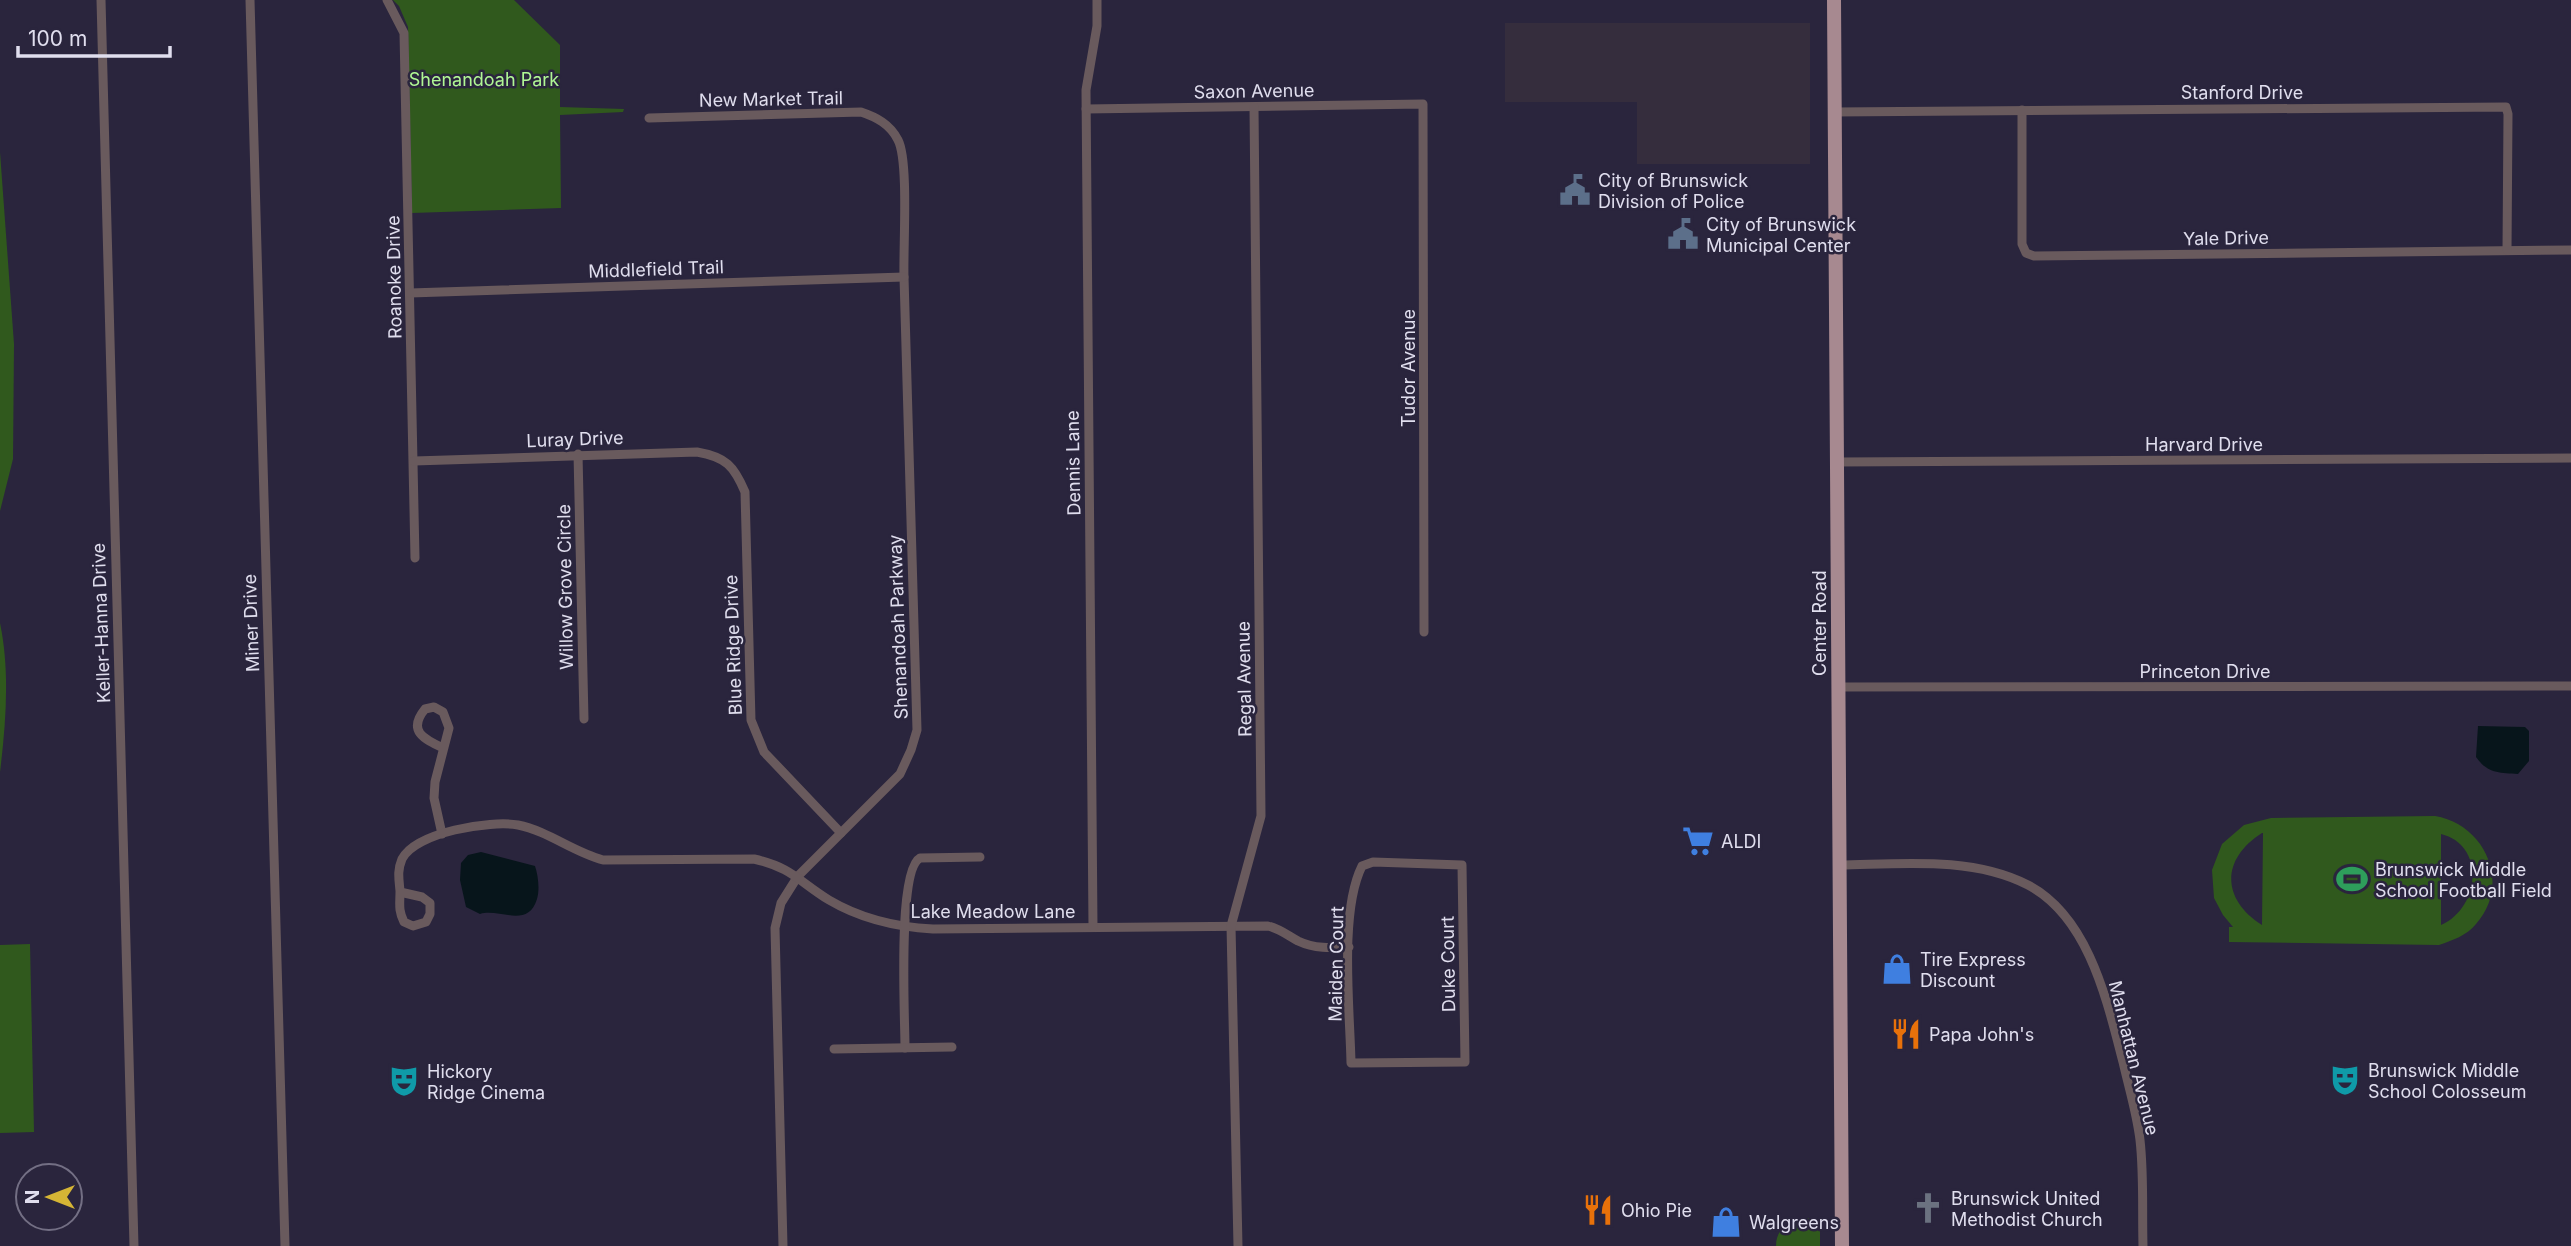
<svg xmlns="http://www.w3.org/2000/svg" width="2571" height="1246" font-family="Inter,sans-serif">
  <rect width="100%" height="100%" fill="#2a253d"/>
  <!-- medical -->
  <polygon fill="#352d3d" points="1505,23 1810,23 1810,164 1637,164 1637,102 1505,102"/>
  <!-- green -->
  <g fill="#30591d" fill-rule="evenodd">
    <polygon points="393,0 514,0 560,45 560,107 624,109 623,112 560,115 561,208 412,213 408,27 399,6"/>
    <polygon points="0,152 14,344 13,459 0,511"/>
    <path d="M0,623C10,671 6,723 0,772Z"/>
    <path d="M2435,816C2485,824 2512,884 2476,924C2466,936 2453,940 2439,945L2229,942V927H2233L2223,915L2214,898L2212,870L2222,844L2244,825L2271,818ZM2262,833H2263L2262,925C2221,899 2221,859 2262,833ZM2441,834C2486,845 2480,908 2441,925Z"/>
    <polygon points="30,944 34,1132 0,1133 0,945"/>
    <path d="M1799,1218L1820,1219V1246H1776C1776,1231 1785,1223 1799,1218Z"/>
  </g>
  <!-- water -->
  <g fill="#07151b">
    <path d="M2478,726L2525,727L2529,731V761L2518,774C2499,773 2487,773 2476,757Z"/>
    <path d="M481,852L535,866C538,875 540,889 537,899C528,929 500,908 480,914L466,907L460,880L461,863L468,855Z"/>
  </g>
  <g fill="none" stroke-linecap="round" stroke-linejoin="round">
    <!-- minor -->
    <g stroke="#695a5d" stroke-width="9">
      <polyline points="101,0 134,1246"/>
      <polyline points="250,0 285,1246"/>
      <polyline points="387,0 404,33 415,558"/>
      <polyline points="1086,109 1423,104 1424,632"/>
      <polyline points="2022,110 2022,244 2026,253 2034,256 2571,250"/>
      <polyline points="1834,112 2506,107 2508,114 2507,250"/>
      <path d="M649,118L861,112C876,117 890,124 898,140C909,161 903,248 904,277C907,428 912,579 917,730L911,750L900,774L798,876L781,903L775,928L783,1246"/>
      <polyline points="410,293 904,277"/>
      <polyline points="578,454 584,719"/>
      <path d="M414,461L697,452C726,457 734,466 745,492L751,720L764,752L841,833"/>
      <polyline points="1837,462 2571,458"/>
      <polyline points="1839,687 2571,686"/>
      <path d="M442,834L434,798L435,782L449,728L443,712L434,707L425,709C407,731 424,739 443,748"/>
      <path d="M1373,862L1462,865L1465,1062L1351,1063C1350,1010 1339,912 1362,866Z"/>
      <path d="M1840,865C1901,864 1972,856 2028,885C2089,917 2107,1001 2123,1062C2129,1088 2137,1114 2140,1140C2144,1175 2142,1211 2143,1246"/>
      <path d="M400,892L422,897L430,903V914L426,922L413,926L404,922C398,910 400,904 400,891C399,879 397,871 402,859C416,832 490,820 518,825C548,831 573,852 603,860L754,859C793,868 798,881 829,900C861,919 896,927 933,929L1268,926C1280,929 1287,935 1298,941C1315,949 1331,948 1349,947"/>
      <polyline points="1093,927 1086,90 1097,26 1097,0"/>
      <path d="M905,1048C905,1017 897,870 920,858L980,857"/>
      <polyline points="834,1049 952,1047"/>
      <polyline points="1238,1246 1231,926 1261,816 1254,107"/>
    </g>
    <!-- primary -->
    <polyline stroke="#a78990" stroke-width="14" points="1834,0 1842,1246"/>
  </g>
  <!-- icons -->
  <defs>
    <symbol id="civic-bare" viewBox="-9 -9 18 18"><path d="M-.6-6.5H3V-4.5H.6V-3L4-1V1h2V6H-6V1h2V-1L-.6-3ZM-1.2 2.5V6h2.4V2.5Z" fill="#5c6f8a" stroke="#2a253d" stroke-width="2.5" paint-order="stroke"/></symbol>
    <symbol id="supermarket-bare" viewBox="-9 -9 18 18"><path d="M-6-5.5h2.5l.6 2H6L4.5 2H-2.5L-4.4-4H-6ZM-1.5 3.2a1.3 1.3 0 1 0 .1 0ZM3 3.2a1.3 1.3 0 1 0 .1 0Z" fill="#3f7fe0" stroke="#2a253d" stroke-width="2.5" paint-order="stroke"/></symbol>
    <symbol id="stadium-bare" viewBox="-9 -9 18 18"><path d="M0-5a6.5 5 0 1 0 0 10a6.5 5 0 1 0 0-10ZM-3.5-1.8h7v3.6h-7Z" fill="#2e9e5b" stroke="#2a253d" stroke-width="2.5" paint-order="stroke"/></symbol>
    <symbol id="shop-bare" viewBox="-9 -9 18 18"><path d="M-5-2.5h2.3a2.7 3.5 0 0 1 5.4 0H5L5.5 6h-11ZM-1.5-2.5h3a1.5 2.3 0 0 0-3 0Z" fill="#3f7fe0" stroke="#2a253d" stroke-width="2.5" paint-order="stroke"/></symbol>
    <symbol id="restaurant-bare" viewBox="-9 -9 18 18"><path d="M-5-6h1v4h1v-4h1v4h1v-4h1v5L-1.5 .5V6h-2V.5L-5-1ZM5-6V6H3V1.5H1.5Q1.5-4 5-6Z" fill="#e8710a" stroke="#2a253d" stroke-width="2.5" paint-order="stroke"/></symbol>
    <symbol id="theatre-bare" viewBox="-9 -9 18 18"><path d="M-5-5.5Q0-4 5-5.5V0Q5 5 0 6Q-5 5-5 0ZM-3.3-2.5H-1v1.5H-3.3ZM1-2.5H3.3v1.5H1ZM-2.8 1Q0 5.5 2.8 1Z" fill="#0f9aa8" stroke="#2a253d" stroke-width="2.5" paint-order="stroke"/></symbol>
    <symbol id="church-bare" viewBox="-9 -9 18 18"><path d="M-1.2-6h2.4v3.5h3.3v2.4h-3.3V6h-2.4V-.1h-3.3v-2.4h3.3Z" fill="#6b7280" stroke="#2a253d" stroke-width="2.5" paint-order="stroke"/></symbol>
  </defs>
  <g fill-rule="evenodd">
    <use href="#civic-bare" x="1553" y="168" width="44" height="44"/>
    <use href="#civic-bare" x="1661" y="212" width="44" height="44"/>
    <use href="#supermarket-bare" x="1676" y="819" width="44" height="44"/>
    <use href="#stadium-bare" x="2330" y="857" width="44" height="44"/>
    <use href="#shop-bare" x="1875" y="947" width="44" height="44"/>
    <use href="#restaurant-bare" x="1884" y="1012" width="44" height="44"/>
    <use href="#theatre-bare" x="2323" y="1058" width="44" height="44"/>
    <use href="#theatre-bare" x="382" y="1059" width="44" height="44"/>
    <use href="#church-bare" x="1906" y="1186" width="44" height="44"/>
    <use href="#restaurant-bare" x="1576" y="1188" width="44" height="44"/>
    <use href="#shop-bare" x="1704" y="1200" width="44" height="44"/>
  </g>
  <g text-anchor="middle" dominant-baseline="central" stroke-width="5" stroke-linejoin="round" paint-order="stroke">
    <!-- park labels -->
    <g font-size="18" fill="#b0f794" stroke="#2a253d">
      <text x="484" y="79">Shenandoah Park</text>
    </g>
    <!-- street labels -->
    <g font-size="18" fill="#e0deee" stroke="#2a253d">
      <text transform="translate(1254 91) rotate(-1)">Saxon Avenue</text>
      <text x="2242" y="92">Stanford Drive</text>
      <text transform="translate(771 99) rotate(-1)">New Market Trail</text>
      <text transform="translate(2226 238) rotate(-1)">Yale Drive</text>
      <text transform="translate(656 269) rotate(-2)">Middlefield Trail</text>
      <text transform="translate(394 277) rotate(-91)">Roanoke Drive</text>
      <text transform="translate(1408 368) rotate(-90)">Tudor Avenue</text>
      <text transform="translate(575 439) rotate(-2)">Luray Drive</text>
      <text x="2204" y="444">Harvard Drive</text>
      <text transform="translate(1073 463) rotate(-91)">Dennis Lane</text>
      <text transform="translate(565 587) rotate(-91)">Willow Grove Circle</text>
      <text transform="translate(101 623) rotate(-92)">Keller-Hanna Drive</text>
      <text transform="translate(251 623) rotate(-92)">Miner Drive</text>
      <text transform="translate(1819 623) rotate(-90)">Center Road</text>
      <text transform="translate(898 627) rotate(-92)">Shenandoah Parkway</text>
      <text transform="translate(733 645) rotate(-92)">Blue Ridge Drive</text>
      <text x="2205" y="671">Princeton Drive</text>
      <text transform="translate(1244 679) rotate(-91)">Regal Avenue</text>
      <text x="993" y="911">Lake Meadow Lane</text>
      <text transform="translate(1336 964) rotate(-89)">Maiden Court</text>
      <text transform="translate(1448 964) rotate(-91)">Duke Court</text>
      <text transform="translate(2134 1058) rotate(76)">Manhattan Avenue</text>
    </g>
    <!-- poi labels -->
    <g font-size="18" fill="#e0deee" stroke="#2a253d" text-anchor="start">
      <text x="1598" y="180">City of Brunswick<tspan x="1598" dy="21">Division of Police</tspan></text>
      <text x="1706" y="224">City of Brunswick<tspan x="1706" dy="21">Municipal Center</tspan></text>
      <text x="1721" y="841">ALDI</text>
      <text x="2375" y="869">Brunswick Middle<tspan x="2375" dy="21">School Football Field</tspan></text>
      <text x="1920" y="959">Tire Express<tspan x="1920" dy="21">Discount</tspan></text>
      <text x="1929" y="1034">Papa John's</text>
      <text x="2368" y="1070">Brunswick Middle<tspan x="2368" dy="21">School Colosseum</tspan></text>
      <text x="427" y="1071">Hickory<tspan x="427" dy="21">Ridge Cinema</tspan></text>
      <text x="1951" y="1198">Brunswick United<tspan x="1951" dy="21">Methodist Church</tspan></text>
      <text x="1621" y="1210">Ohio Pie</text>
      <text x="1749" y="1222">Walgreens</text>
    </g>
  </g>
  <!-- north arrow -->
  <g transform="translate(49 1197) rotate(270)"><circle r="33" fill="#2a253d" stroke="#736f84" stroke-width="2"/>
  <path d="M0-5L12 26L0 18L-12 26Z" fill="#d5b535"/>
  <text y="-10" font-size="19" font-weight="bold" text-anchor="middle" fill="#e0deee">N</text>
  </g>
  <!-- scale -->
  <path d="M18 46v10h152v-10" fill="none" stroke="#e0deee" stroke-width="3.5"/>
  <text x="28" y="46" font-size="21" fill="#e0deee" stroke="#2a253d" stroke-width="5" paint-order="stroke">100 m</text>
</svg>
